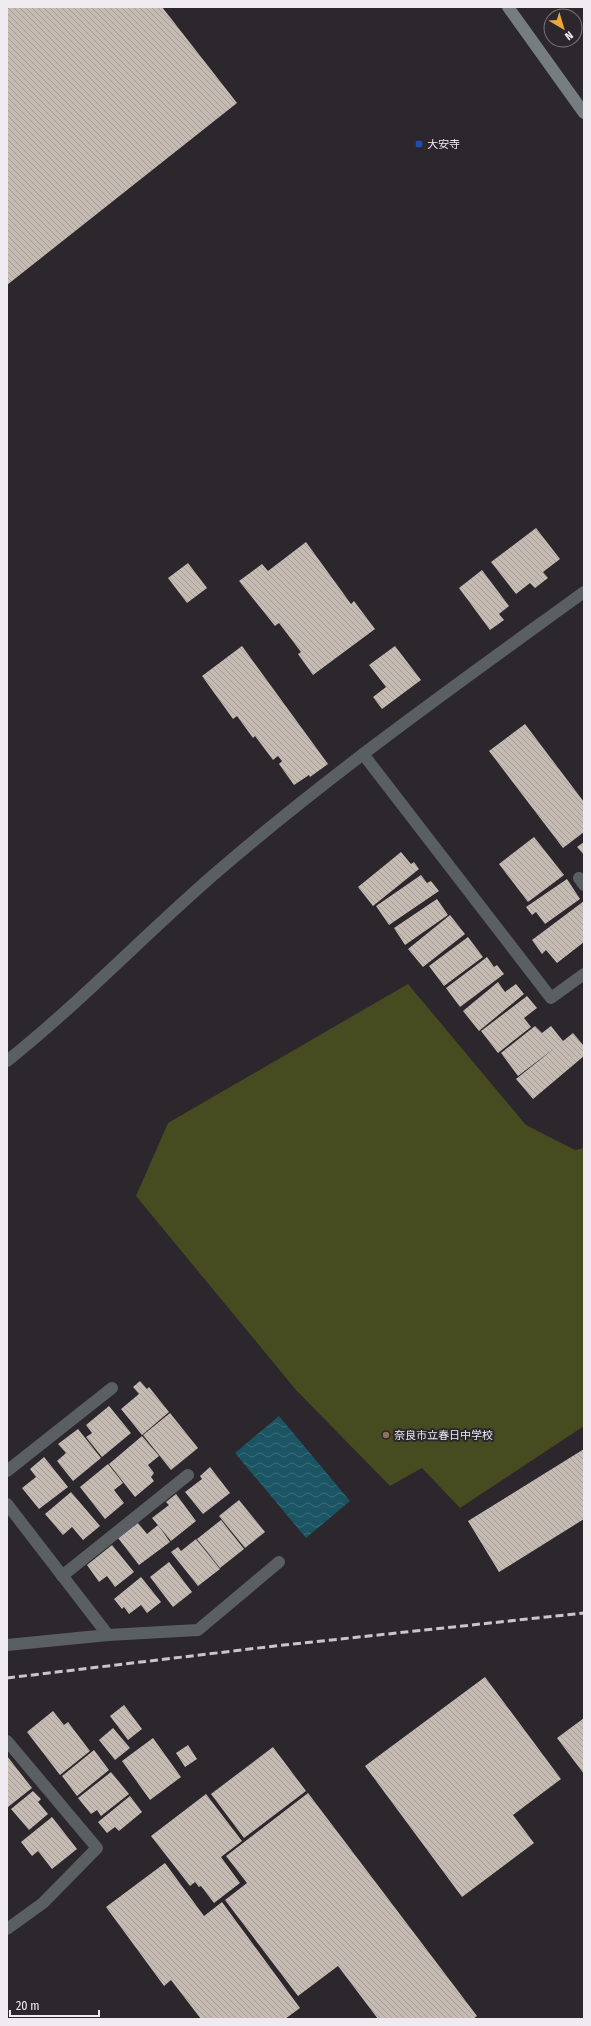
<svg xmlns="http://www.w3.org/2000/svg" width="591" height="2026" font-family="'Fira Sans Condensed','Noto Sans JP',sans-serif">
  <defs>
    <pattern id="water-waves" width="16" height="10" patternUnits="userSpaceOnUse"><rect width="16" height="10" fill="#1b5462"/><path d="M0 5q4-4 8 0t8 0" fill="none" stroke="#3c6d79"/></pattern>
    <pattern id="building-back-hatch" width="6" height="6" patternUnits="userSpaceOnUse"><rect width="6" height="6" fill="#c5bbb3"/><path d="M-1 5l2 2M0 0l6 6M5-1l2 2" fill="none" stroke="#a69e98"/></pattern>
  </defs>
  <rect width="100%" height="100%" fill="#2c262d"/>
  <!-- green -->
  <polygon fill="#474b20" points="408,984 526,1125 575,1150 584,1148 584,1426 460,1508 422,1468 390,1486 296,1390 136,1196 168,1123"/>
  <!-- water -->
  <polygon fill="url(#water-waves)" points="279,1416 350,1501 306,1538 235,1453"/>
  <!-- building -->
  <g fill="url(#building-back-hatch)">
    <polygon points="7,7 162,7 237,103 7,285"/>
    <polygon points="536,528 560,559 543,572 548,578 535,588 530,583 516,594 491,562"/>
    <polygon points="306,542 351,604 354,601 375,629 313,675 298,654 301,652 279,623 275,626 239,581 262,564 268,571"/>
    <polygon points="188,563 207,588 187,603 168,578"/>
    <polygon points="482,570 509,606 499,614 504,620 490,630 459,588"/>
    <polygon points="242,646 328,764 310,777 309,775 294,785 279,764 282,761 278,756 273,760 255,736 253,738 237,716 233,719 202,676"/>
    <polygon points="395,646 421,680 382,709 373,697 386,687 369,665"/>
    <polygon points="525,724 584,802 584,832 563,848 489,751"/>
    <polygon points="534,837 564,875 528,902 499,864"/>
    <polygon points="584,842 584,855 577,847"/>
    <polygon points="401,852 411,864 414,862 419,869 373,906 358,887"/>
    <polygon points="421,875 427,883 431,881 439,891 389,925 376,906"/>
    <polygon points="567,879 580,899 545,924 536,912 532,915 526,907"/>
    <polygon points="437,899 448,915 405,945 394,928"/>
    <polygon points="584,901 584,942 557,963 546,950 542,954 532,940"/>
    <polygon points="450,915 465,934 423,967 408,949"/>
    <polygon points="468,937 483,957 444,986 429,966"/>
    <polygon points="487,957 494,967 497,965 504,974 460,1007 446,988"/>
    <polygon points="498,982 505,992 516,984 524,994 479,1031 463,1011"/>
    <polygon points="527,996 537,1008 524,1018 531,1027 498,1053 481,1031"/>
    <polygon points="535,1026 542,1033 551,1026 563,1041 573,1033 584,1046 584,1056 533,1099 516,1079 556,1047 518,1076 501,1053"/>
    <polygon points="140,1381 147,1389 149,1387 169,1412 142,1435 121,1409 139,1394 133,1387"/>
    <polygon points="109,1406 131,1433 102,1457 86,1437 92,1433 86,1425"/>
    <polygon points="170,1413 198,1448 171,1470 143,1435"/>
    <polygon points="78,1429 101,1458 73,1481 57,1461 66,1453 58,1444"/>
    <polygon points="142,1436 159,1456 148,1465 154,1473 151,1477 154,1481 135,1497 109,1464"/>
    <polygon points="584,1449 584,1519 499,1572 468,1521"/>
    <polygon points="44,1457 68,1487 39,1509 22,1488 36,1477 30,1469"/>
    <polygon points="108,1464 123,1483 114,1490 124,1503 105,1519 80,1487"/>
    <polygon points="210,1467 230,1493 203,1514 185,1492 202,1479 200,1476"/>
    <polygon points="71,1492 100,1526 83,1540 72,1527 63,1535 45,1514"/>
    <polygon points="176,1494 196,1521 171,1541 152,1518 169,1505 166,1502"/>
    <polygon points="239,1500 265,1532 245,1548 219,1516"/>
    <polygon points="221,1520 244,1549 220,1568 197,1539"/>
    <polygon points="138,1523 147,1534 158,1525 170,1542 139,1565 118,1538"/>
    <polygon points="196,1539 220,1569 198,1586 171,1552 178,1547 181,1551"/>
    <polygon points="112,1545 134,1572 115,1587 107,1576 99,1582 87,1565"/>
    <polygon points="169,1562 192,1592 173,1607 150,1577"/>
    <polygon points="141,1577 161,1602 147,1613 141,1605 129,1614 124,1607 122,1609 114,1599"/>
    <polygon points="485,1677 561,1779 513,1815 534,1843 462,1897 365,1766"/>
    <polygon points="124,1705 142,1729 128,1740 110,1716"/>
    <polygon points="53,1711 64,1725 68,1722 90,1751 60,1775 27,1732"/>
    <polygon points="584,1718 584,1774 557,1738"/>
    <polygon points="113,1728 130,1748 115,1760 99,1740"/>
    <polygon points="153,1738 181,1777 150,1800 122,1761"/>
    <polygon points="188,1745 197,1759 185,1767 176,1753"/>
    <polygon points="273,1747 306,1791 244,1838 211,1794"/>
    <polygon points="94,1750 109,1770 77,1796 62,1776"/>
    <polygon points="7,1756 32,1788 8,1807 7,1806"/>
    <polygon points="111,1772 129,1794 101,1816 97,1810 91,1814 78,1798"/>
    <polygon points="33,1791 41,1799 38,1802 48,1814 29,1830 11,1809"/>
    <polygon points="308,1793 477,2016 473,2019 378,2019 338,1966 298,1996 225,1900 247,1883 226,1856"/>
    <polygon points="206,1794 242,1841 221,1857 240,1883 214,1903 201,1886 199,1887 195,1882 190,1886 151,1836"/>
    <polygon points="130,1796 142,1812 119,1831 115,1827 107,1833 98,1822"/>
    <polygon points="52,1817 77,1849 52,1869 38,1851 32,1856 21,1842"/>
    <polygon points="165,1863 204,1916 222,1902 300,2008 285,2019 201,2019 171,1980 164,1986 106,1907"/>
  </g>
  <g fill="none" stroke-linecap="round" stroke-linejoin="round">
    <!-- street -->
    <g stroke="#5a5f61" stroke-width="12">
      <polyline points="363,754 551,998 584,974"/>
      <polyline points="579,878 584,885"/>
      <path d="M7,1061C81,1002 146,933 218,871C334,771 460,682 584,592"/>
      <polyline points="7,1471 112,1388"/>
      <polyline points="7,1504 108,1635"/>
      <polyline points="62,1576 188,1475"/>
      <polyline points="7,1645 108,1635 198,1630 279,1562"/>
      <polyline points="7,1741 97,1848 43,1903 7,1929"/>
    </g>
    <!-- secondary -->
    <polyline stroke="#767d81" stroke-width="12" points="508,7 584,113"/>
    <!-- rail -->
    <polyline stroke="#cac5cb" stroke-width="3" stroke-dasharray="8 4" stroke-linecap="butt" points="7,1678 275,1646 584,1613"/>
  </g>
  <!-- markers -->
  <rect fill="#1a4fb4" stroke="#2c262d" stroke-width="1.5" x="415" y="140" width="8" height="8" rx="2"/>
  <circle fill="#8d6e63" stroke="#2c262d" stroke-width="1.5" cx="386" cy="1435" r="4"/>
  <g text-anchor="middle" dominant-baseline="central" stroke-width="4" stroke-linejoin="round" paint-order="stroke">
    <!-- poi labels -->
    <g font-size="11" fill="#efebf0" stroke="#2c262d" text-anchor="start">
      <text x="427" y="144">大安寺</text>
      <text x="394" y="1435">奈良市立春日中学校</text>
    </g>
  </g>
  <!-- border -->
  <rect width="591" height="2026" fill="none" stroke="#efebf0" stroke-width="16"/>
  <!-- north arrow -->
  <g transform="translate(563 28) rotate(142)"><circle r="19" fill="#2c262d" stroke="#7a757b"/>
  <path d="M0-3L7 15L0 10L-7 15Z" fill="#eca93a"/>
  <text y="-6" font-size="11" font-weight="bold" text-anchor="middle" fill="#efebf0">N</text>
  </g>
  <!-- scale -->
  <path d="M10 2010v6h89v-6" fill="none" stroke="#efebf0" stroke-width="2"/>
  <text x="16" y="2010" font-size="12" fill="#efebf0" stroke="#2c262d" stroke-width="3" paint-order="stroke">20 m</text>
</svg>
